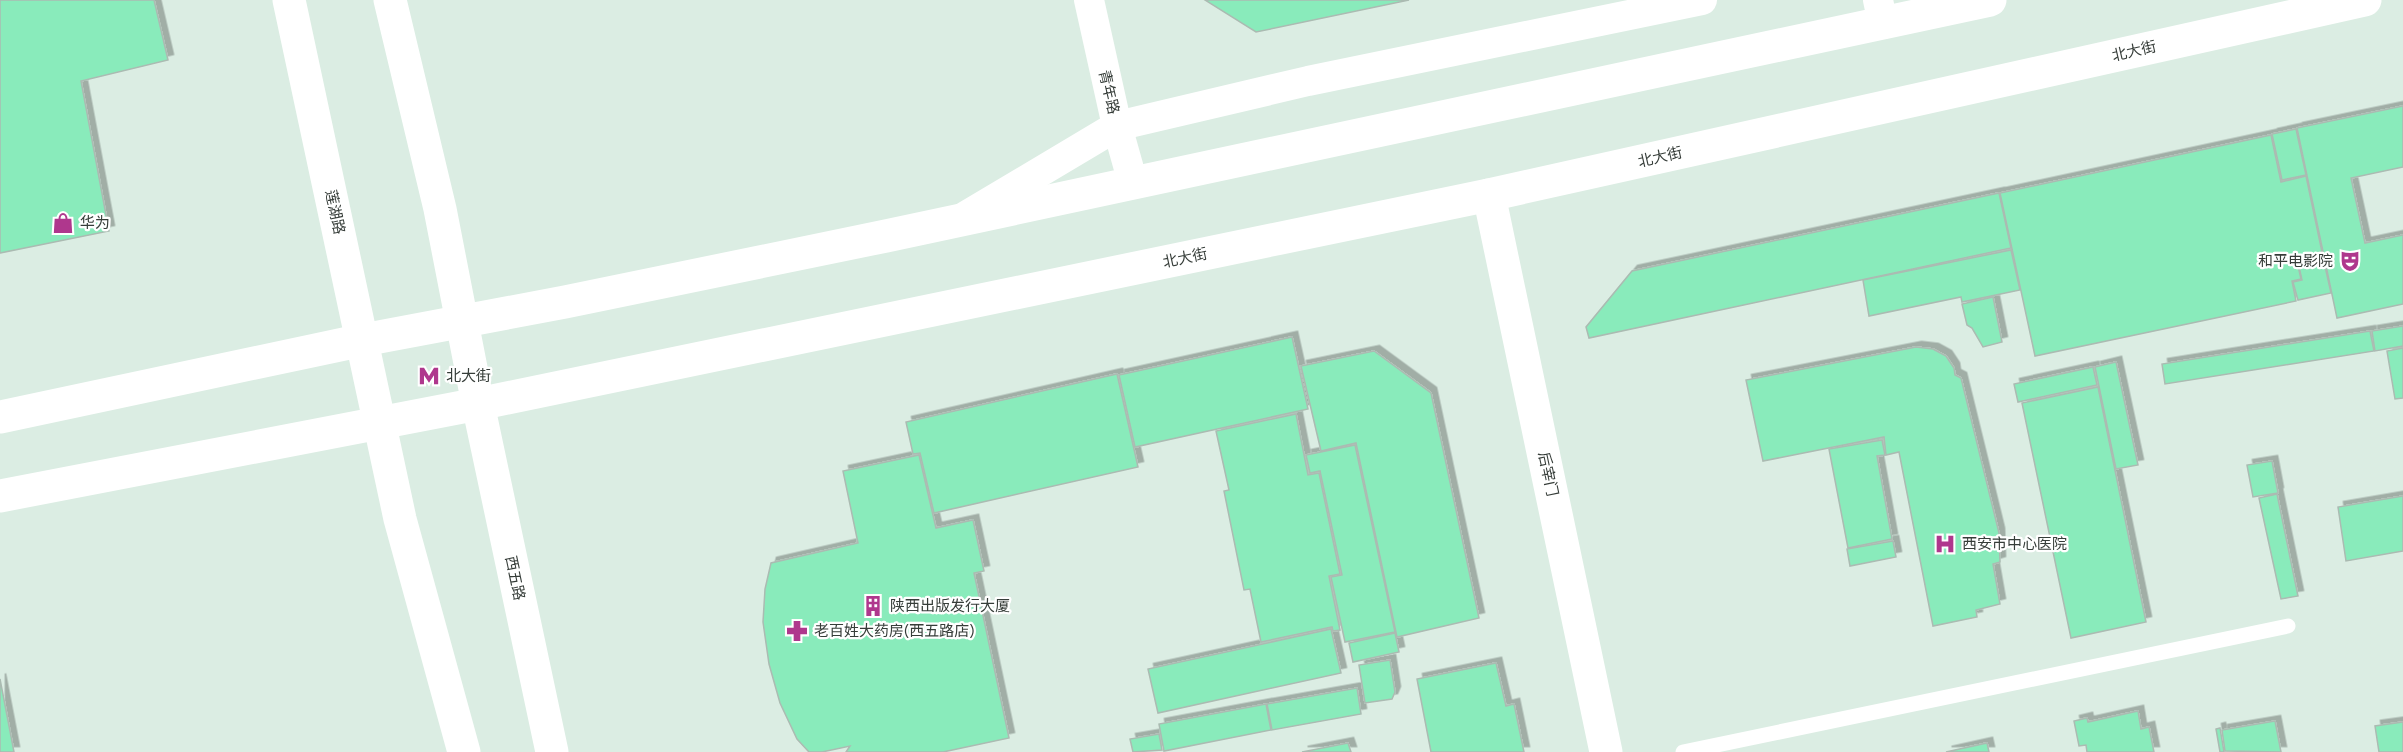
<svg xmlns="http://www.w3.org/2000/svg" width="2403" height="752" font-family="Figtree,'Noto Sans SC',sans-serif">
  <defs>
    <filter id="shadow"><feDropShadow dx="5.5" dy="-5.5" stdDeviation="0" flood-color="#0004"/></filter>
  </defs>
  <rect width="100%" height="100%" fill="#dbede3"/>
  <!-- building -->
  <g fill="#89ebbb" stroke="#abbbb2" stroke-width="1.5" filter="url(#shadow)">
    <polygon points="0,0 154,0 168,60 81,81 109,231 0,253"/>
    <polygon points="1205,0 1409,0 1256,32"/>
    <polygon points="2403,106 2403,167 2351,178 2365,243 2403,235 2403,304 2337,318 2297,128"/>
    <polygon points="2296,129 2306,175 2282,180 2272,134"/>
    <polygon points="2271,135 2281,182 2306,176 2322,252 2296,257 2301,279 2292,281 2296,301 2035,356 2000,193"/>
    <polygon points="1999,193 2011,248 1589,338 1586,327 1632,271"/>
    <polygon points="2011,250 2020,290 1962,302 1961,297 1869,316 1863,280"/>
    <polygon points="2322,253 2331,293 2298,300 2293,282 2302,280 2297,258"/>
    <polygon points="1993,297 2002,342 1983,347 1972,328 1967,325 1962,304"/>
    <polygon points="2403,326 2403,346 2375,351 2372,331"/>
    <polygon points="2370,331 2374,351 2165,384 2162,364"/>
    <polygon points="1292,337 1308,409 1135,447 1119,375"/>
    <polygon points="1916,347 1933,349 1946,356 1954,368 1955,375 1961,378 1999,533 2000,562 1993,564 2000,604 1976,610 1977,617 1933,626 1899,452 1886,455 1884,437 1763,461 1746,380"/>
    <polygon points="2403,348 2403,398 2395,399 2387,351"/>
    <polygon points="1374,351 1431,393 1479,618 1397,637 1356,443 1321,451 1301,366"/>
    <polygon points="2116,362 2138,465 2116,469 2095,367"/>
    <polygon points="2093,367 2097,385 2018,402 2014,384"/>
    <polygon points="1117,374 1138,467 934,513 920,453 913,454 906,422"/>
    <polygon points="2098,387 2146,622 2071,638 2022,403"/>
    <polygon points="1296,414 1308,475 1319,473 1340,574 1329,576 1340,630 1333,631 1332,627 1261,642 1250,589 1244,590 1224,491 1229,490 1216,431"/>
    <polygon points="1882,440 1885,455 1877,456 1892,539 1848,548 1829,449"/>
    <polygon points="1355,445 1395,632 1345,642 1331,577 1342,575 1320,471 1310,473 1306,455"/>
    <polygon points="919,455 936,528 973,520 984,571 974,573 1009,738 943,752 846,752 850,746 822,752 809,752 797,739 780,703 769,664 763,622 765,589 771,563 858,543 843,471"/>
    <polygon points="2272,461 2278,493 2253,497 2247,465"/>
    <polygon points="2277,494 2298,596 2281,599 2259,498"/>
    <polygon points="2403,496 2403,551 2346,561 2338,507"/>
    <polygon points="1893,541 1896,557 1850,566 1847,549"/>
    <polygon points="1331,629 1341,673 1158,713 1148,669"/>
    <polygon points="1395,633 1399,652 1353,662 1349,643"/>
    <polygon points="1390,660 1395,692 1392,699 1365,703 1359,665"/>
    <polygon points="1496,663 1506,706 1514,704 1524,752 1431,752 1417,679"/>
    <polygon points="0,679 14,752 0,752"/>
    <polygon points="1357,688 1361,714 1272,730 1267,704"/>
    <polygon points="1266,704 1271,730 1164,751 1159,724"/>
    <polygon points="2138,711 2141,729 2149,727 2154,752 2087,752 2086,745 2079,746 2074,721 2087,718 2088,722"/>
    <polygon points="2275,721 2281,752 2225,751 2222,730"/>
    <polygon points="2403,722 2403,752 2379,752 2375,726"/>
    <polygon points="2220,728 2224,752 2220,752 2216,729"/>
    <polygon points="1159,734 1162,750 1133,752 1130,739"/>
    <polygon points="1348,743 1351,752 1302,752"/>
    <polygon points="1987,743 1989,752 1946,752"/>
  </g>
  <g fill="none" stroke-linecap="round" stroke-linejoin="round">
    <!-- lane -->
    <polyline stroke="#fff" stroke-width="15" points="1683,752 2288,626"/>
    <!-- street -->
    <g stroke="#fff" stroke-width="30">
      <polyline points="1089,0 1117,126 1133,183"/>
      <polyline points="1878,0 1883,24"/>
      <polyline points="966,216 1117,126 1308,81 1702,0"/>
    </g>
    <!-- secondary -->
    <polyline stroke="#fff" stroke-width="33" points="1489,195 1606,752"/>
    <!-- primary -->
    <g stroke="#fff" stroke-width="33">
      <polyline points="289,0 400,519 464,752"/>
      <polyline points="390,0 440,209 478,404 552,752"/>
      <polyline points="0,417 363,340 565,302 886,236 1990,0"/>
      <polyline points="0,496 478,404 1489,195 2365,0"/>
    </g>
  </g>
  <!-- icons -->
  <defs>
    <symbol id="shop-bare" viewBox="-9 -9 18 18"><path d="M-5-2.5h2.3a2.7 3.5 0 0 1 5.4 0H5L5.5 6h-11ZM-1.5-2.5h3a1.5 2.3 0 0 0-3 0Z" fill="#af378d" stroke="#fff" stroke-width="2.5" paint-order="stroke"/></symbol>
    <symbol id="theatre-bare" viewBox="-9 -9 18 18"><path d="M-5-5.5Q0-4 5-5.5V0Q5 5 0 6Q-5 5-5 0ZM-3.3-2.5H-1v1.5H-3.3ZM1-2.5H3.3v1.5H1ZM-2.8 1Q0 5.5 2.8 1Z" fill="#af378d" stroke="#fff" stroke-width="2.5" paint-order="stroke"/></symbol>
    <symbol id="metro-bare" viewBox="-9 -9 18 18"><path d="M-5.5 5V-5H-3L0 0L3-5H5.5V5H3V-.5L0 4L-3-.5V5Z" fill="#af378d" stroke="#fff" stroke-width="2.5" paint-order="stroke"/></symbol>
    <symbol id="hospital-bare" viewBox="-9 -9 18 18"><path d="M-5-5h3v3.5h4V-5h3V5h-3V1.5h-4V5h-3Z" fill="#af378d" stroke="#fff" stroke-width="2.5" paint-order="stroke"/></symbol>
    <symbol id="building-bare" viewBox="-9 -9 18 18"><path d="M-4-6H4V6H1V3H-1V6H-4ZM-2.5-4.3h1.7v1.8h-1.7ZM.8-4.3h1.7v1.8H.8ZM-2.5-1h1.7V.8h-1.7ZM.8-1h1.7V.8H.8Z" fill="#af378d" stroke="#fff" stroke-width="2.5" paint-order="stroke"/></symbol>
    <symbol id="pharmacy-bare" viewBox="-9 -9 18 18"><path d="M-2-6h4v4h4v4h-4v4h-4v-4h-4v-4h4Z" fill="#af378d" stroke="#fff" stroke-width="2.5" paint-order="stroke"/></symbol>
  </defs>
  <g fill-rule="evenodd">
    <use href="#shop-bare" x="48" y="208" width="30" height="30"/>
    <use href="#theatre-bare" x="2335" y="246" width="30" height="30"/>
    <use href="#metro-bare" x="414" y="361" width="30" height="30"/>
    <use href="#hospital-bare" x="1930" y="529" width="30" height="30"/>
    <use href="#building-bare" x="858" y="591" width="30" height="30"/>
    <use href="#pharmacy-bare" x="782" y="616" width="30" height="30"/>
  </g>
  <g text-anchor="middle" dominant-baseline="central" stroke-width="4.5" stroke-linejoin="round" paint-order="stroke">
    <!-- street labels -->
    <g font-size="15" fill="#363d39" stroke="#fff">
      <text transform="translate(2134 51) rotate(-13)">北大街</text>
      <text transform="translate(1109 92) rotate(77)">青年路</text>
      <text transform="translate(1660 157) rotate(-13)">北大街</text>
      <text transform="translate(335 212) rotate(78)">莲湖路</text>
      <text transform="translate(1185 258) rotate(-12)">北大街</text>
      <text transform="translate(1548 474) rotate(78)">后宰门</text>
      <text transform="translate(515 578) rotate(78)">西五路</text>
    </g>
    <!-- poi labels -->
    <g font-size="15" fill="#363d39" stroke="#fff" text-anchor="start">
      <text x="80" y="223">华为</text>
      <text x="2333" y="261" text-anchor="end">和平电影院</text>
      <text x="446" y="376">北大街</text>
      <text x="1962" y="544">西安市中心医院</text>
      <text x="890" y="606">陕西出版发行大厦</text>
      <text x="814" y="631">老百姓大药房(西五路店)</text>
    </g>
  </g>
</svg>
